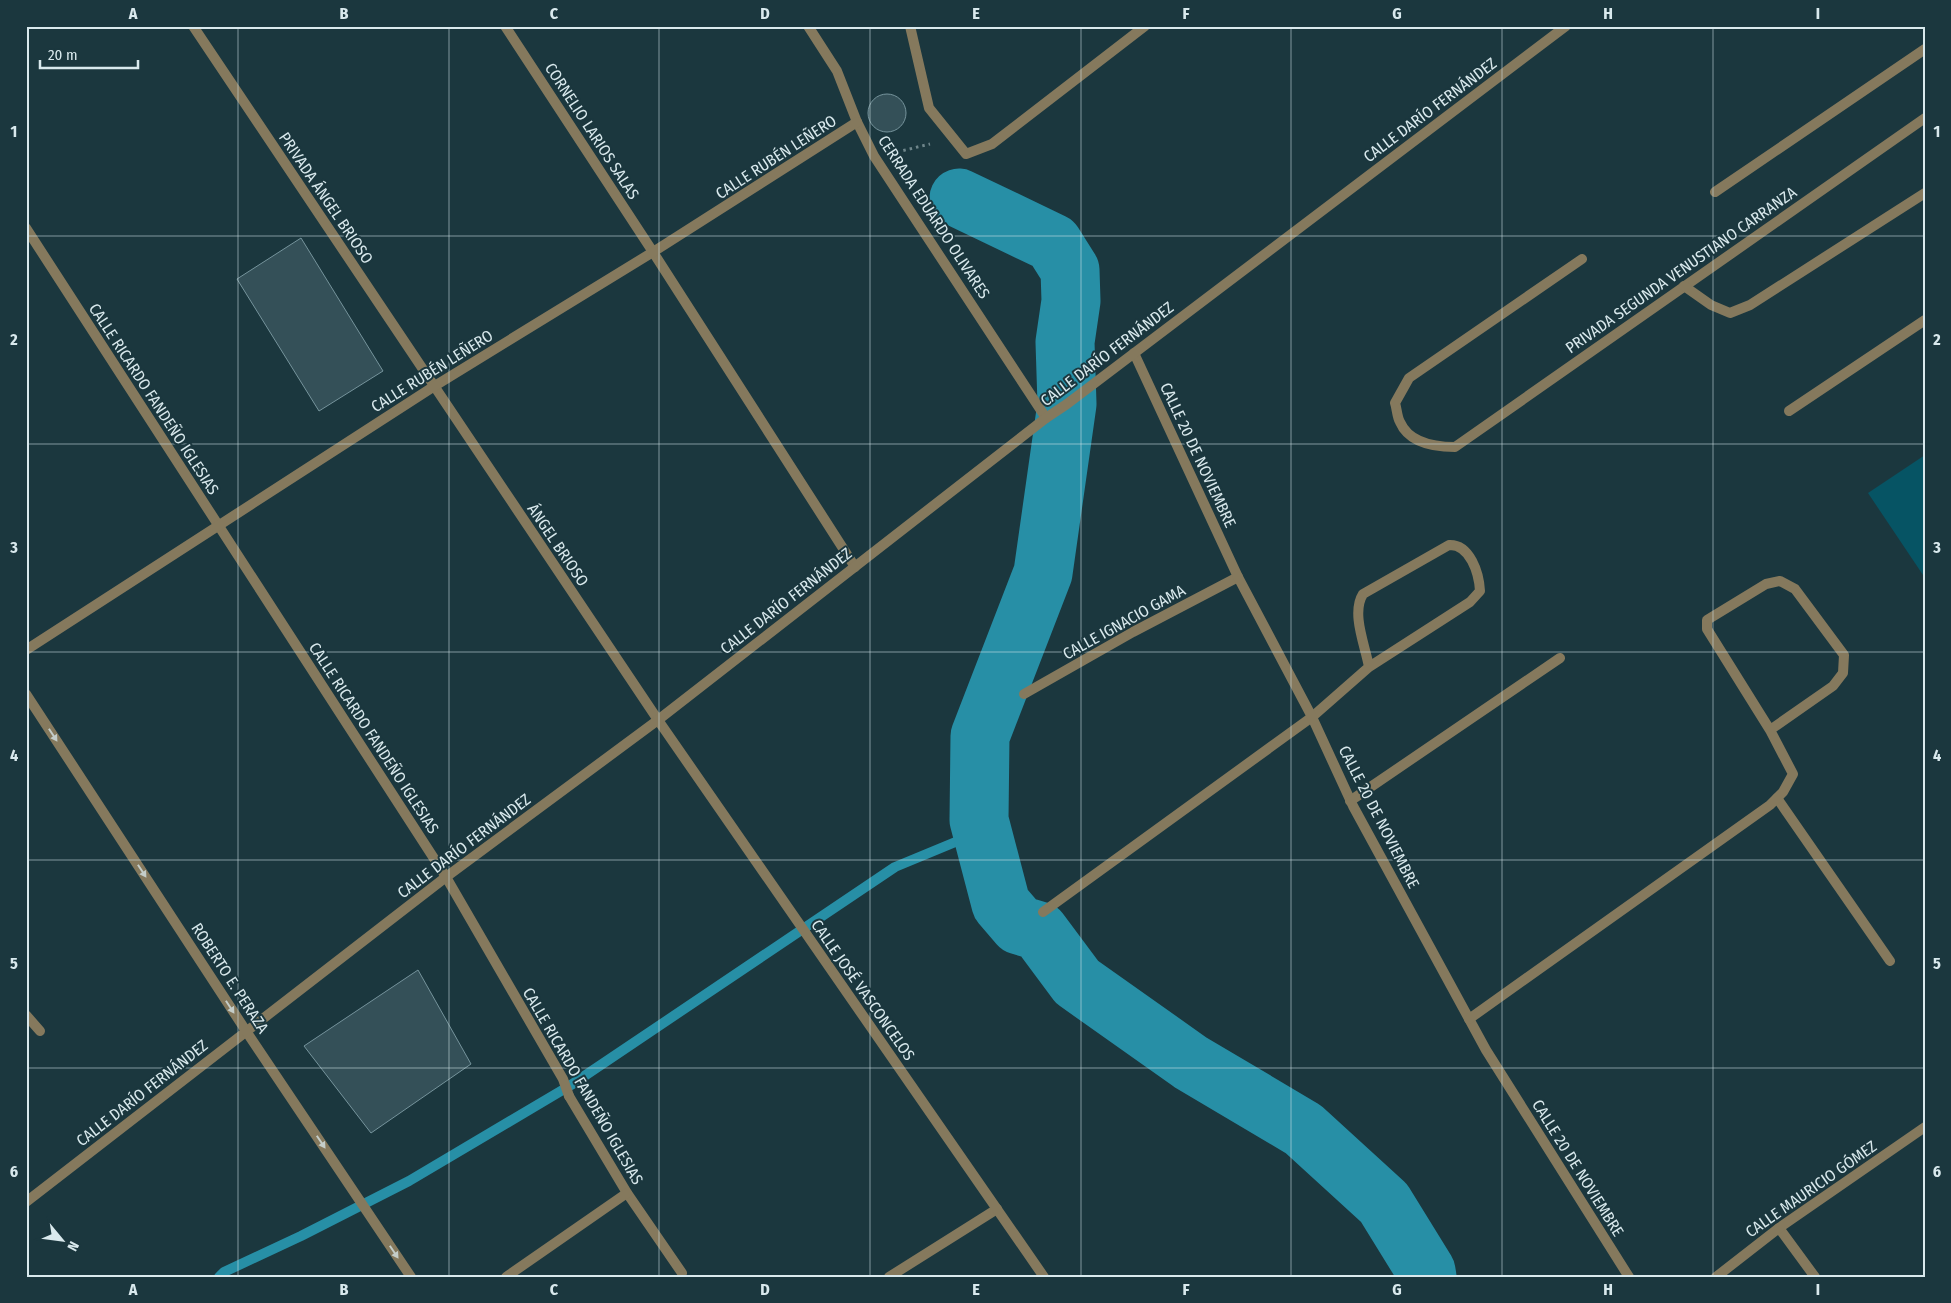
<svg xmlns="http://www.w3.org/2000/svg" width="1951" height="1303" font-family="'Fira Sans Condensed',sans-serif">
  <rect width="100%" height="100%" fill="#1b373e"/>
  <!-- garden -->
  <polygon fill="#065464" points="1925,455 1925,574 1923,575 1868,493"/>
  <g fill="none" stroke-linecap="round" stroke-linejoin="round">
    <!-- stream -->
    <polyline stroke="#278fa6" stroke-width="10" points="219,1277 224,1272 301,1236 409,1181 571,1085 895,867 982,831"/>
    <!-- river -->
    <polyline stroke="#278fa6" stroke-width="59" points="959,198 1053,243 1070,270 1071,301 1065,342 1067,404 1043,573 980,736 979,820 1001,904 1019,925 1039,931 1077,982 1190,1062 1303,1129 1384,1203 1426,1271 1427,1277"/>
  </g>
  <!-- building -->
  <g fill="#345058" stroke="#76949c">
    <circle cx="887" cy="113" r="19"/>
    <polygon points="301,238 383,371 319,411 237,279"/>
    <polygon points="418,970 471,1064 371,1133 304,1046"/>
  </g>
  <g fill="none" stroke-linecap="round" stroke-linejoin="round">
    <!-- path -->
    <polyline stroke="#6f868b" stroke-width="3" stroke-dasharray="2.5 4" stroke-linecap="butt" points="897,152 930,144"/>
    <!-- service -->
    <g stroke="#85795d" stroke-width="10">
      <polyline points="1024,694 1133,632 1238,577"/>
      <path d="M1043,912L1312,717L1369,667L1470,602L1480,591C1479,573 1470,544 1449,545L1363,594C1351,613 1365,645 1369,667"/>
      <polyline points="569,1096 627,1193 682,1273"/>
      <polyline points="889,1277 997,1209"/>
    </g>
    <!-- pedestrian -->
    <polyline stroke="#85795d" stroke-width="10" points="506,1277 627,1193"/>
    <!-- minor -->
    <g stroke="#85795d" stroke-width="10">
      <polyline points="193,26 658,720 1044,1277"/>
      <polyline points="505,26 653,252 855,567"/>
      <polyline points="808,26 837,71 857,122 874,156 1046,418"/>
      <polyline points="910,26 929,108 966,154 992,144 1145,26"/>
      <polyline points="1715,192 1925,49"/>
      <polyline points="26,228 446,877 563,1079 569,1096"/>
      <path d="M1582,259L1409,378L1395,403C1397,409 1397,417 1400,422C1409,443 1435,447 1455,447L1925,118"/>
      <polyline points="1684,286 1711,305 1730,313 1750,305 1925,193"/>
      <polyline points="1134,353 1238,577 1312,717 1353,806 1486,1050 1629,1277"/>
      <polyline points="1789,411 1925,320"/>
      <polyline points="26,650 433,387 653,252 857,122"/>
      <polyline points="1777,798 1890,961"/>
      <polyline points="1350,801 1560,658"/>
      <polyline points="26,1015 40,1031"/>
      <polyline points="1469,1019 1770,805 1783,792 1793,774 1770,730 1707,629 1707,620 1766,584 1780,581 1795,589 1844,655 1843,673 1833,686 1770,730"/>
      <polyline points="26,1202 446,877 658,720 1046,418 1067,404 1566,26"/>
      <polyline points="1779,1228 1815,1277"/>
      <polyline points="1716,1277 1779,1228 1925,1127"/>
    </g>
    <!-- tertiary -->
    <polyline stroke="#85795d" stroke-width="10" points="26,694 246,1031 411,1277"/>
  </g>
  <!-- one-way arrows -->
  <defs><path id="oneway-solid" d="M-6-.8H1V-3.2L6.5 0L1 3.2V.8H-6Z" transform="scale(1.25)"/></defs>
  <g fill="#c4cdc9">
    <use href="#oneway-solid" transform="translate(53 735) rotate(57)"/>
    <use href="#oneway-solid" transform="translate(142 871) rotate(57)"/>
    <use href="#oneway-solid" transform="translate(230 1007) rotate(57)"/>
    <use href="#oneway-solid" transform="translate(321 1142) rotate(56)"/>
    <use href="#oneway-solid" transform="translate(394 1252) rotate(56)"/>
  </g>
  <!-- grid -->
  <path fill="none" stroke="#d9e9ed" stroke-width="1" stroke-opacity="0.55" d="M238,26V1277M449,26V1277M659,26V1277M870,26V1277M1081,26V1277M1291,26V1277M1502,26V1277M1713,26V1277M26,236H1925M26,444H1925M26,652H1925M26,860H1925M26,1068H1925"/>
  <g text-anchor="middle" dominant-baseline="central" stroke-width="4" stroke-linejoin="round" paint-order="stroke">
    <!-- street labels -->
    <g font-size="16" fill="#d9e9ed" stroke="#1b373e">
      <text transform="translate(1430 110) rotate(-37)">CALLE DARÍO FERNÁNDEZ</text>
      <text transform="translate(592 131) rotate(57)">CORNELIO LARIOS SALAS</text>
      <text transform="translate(776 157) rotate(-33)">CALLE RUBÉN LEÑERO</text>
      <text transform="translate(326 198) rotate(56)">PRIVADA ÁNGEL BRIOSO</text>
      <text transform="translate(934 217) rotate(57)">CERRADA EDUARDO OLIVARES</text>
      <text transform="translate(1681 270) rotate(-35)">PRIVADA SEGUNDA VENUSTIANO CARRANZA</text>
      <text transform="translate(1107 354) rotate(-37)">CALLE DARÍO FERNÁNDEZ</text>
      <text transform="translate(432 371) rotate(-32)">CALLE RUBÉN LEÑERO</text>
      <text transform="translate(154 399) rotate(57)">CALLE RICARDO FANDEÑO IGLESIAS</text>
      <text transform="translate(1198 455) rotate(65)">CALLE 20 DE NOVIEMBRE</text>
      <text transform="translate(558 545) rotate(56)">ÁNGEL BRIOSO</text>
      <text transform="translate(786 601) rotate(-38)">CALLE DARÍO FERNÁNDEZ</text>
      <text transform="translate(1124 622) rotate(-29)">CALLE IGNACIO GAMA</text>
      <text transform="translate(374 738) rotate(57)">CALLE RICARDO FANDEÑO IGLESIAS</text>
      <text transform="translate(1379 817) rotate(63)">CALLE 20 DE NOVIEMBRE</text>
      <text transform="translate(464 846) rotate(-37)">CALLE DARÍO FERNÁNDEZ</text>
      <text transform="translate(230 978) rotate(57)">ROBERTO E. PERAZA</text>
      <text transform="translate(863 990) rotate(55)">CALLE JOSÉ VASCONCELOS</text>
      <text transform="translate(583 1086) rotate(60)">CALLE RICARDO FANDEÑO IGLESIAS</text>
      <text transform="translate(142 1093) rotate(-38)">CALLE DARÍO FERNÁNDEZ</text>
      <text transform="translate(1578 1168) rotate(58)">CALLE 20 DE NOVIEMBRE</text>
      <text transform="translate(1811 1189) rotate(-35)">CALLE MAURICIO GÓMEZ</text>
    </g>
  </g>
  <!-- border -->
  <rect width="1951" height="1303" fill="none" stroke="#1b373e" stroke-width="55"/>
  <!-- north arrow -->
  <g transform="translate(62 1240) rotate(119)" stroke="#1b373e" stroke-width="4" paint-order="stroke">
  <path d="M0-4L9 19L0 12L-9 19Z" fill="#d9e9ed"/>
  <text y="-8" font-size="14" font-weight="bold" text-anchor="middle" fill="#d9e9ed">N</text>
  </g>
  <!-- scale -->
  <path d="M40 60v8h98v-8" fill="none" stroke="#d9e9ed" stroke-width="2.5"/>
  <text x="48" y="60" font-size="15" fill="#d9e9ed" stroke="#1b373e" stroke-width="4" paint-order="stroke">20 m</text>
  <rect x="28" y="28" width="1896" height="1248" fill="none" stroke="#d9e9ed" stroke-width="2"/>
  <g font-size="16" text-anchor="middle" font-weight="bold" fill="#d9e9ed">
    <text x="133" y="19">A</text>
    <text x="344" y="19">B</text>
    <text x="554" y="19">C</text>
    <text x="765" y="19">D</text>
    <text x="976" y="19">E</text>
    <text x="1186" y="19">F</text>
    <text x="1397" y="19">G</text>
    <text x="1608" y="19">H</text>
    <text x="1818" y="19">I</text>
    <text x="14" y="137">1</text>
    <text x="1937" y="137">1</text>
    <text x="14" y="345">2</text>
    <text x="1937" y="345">2</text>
    <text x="14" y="553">3</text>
    <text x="1937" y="553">3</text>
    <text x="14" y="761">4</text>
    <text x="1937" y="761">4</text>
    <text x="14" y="969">5</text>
    <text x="1937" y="969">5</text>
    <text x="14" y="1177">6</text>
    <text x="1937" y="1177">6</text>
    <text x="133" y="1295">A</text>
    <text x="344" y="1295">B</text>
    <text x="554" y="1295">C</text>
    <text x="765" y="1295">D</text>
    <text x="976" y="1295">E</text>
    <text x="1186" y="1295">F</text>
    <text x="1397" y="1295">G</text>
    <text x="1608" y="1295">H</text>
    <text x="1818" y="1295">I</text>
  </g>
</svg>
